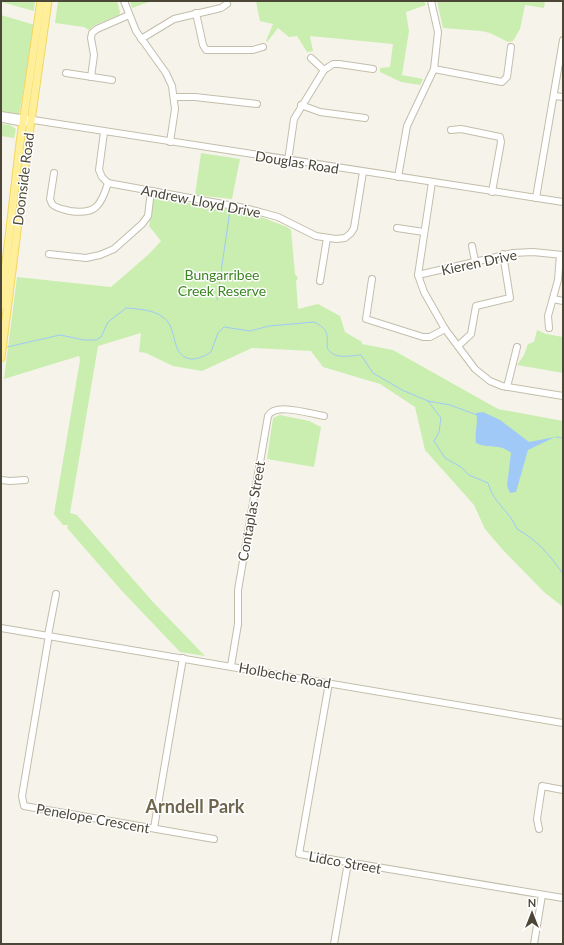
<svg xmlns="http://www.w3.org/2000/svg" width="564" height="945" font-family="Lato,sans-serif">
  <rect width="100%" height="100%" fill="#f6f4ea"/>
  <!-- green -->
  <g fill="#c9eeaf">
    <polygon points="1,1 35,1 34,11 1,2"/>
    <polygon points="58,1 117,1 120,12 119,15 95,25 89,30 84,27 55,23"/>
    <polygon points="130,1 152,1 132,8"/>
    <polygon points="256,1 424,1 426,5 406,12 409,31 402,75 423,79 420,85 401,82 380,72 380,68 390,67 393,44 310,36 313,51 307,52 297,36 289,37 278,28 267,42 266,41 273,24 260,21"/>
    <polygon points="437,1 545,1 544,8 525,5 520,29 513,41 508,42 490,33 481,31 443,28"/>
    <polygon points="1,15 35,25 19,115 1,112"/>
    <polygon points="1,124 10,125 16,129 14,138 1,136"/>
    <polygon points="201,153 240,159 232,199 195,195"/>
    <polygon points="157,198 251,213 287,227 291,230 295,274 298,278 296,281 298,309 318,304 340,316 345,332 362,342 362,344 393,350 498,409 563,421 563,607 544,592 502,549 485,529 474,505 425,450 415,407 380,384 323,367 311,351 252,348 202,371 173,366 146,353 139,352 141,333 98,346 70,513 77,515 152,601 205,656 180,652 122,591 67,528 68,525 63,525 54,514 80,360 79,356 4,379 17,277 111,287 149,254 161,241 149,226 154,199"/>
    <polygon points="537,330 546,334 563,337 563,373 517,365 524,355 528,344 534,342"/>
    <polygon points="280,415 309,421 321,427 314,467 267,459 273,418"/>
  </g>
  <!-- water -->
  <path fill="#a1c9f8" d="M483,412L500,420L529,442L555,437L528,450L516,492L510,493L507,486L511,453C500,443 488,449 476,443C474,433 479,421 476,413Z"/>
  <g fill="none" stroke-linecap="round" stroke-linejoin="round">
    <!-- stream -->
    <g stroke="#a1c9f8" stroke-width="1">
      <polyline points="217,300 230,210"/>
      <path d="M7,347L60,335L84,340H96L101,337L108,322L126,308C140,309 159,310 168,322C177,335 172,356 191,359C198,359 205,356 211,352L218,333L224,327L250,331L269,326L314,322C328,329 328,334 327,347C332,360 349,356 361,355L373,373L402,390L428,401L441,418L439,432L434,441L445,458L461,467L469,475L488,483C493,503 510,511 517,529C536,539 551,556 563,574"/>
      <polyline points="428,401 450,405 477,415"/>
      <polyline points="556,437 563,438"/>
    </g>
    <defs>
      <g id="minor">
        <polyline points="124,1 136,31 166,73 172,86 175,109 170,142"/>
        <polyline points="196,13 203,45 206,50 253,50 263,47"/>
        <polyline points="141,39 174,19 221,8 227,4"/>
        <polyline points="311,58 324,70"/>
        <polyline points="434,69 502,82 507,77 511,47"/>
        <polyline points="66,73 112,80"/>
        <polyline points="91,77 94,55 91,38 92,33 97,29 129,15"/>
        <polyline points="554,96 563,97"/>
        <polyline points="175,97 195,97 257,104"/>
        <polyline points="301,105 320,112 365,118"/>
        <polyline points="1,115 563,202"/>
        <polyline points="3,119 24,123 27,122"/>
        <polyline points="451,130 461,129 500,137 501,142 492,192"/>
        <polyline points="104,132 99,170 102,177 108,183 245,208 278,217 316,236 336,239 345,238 351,233 354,228 363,172"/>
        <polyline points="288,161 294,119 324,70 333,64 339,64 373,69"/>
        <path d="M54,173L50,199L52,204C57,209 63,209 70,211C95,215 101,206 108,183"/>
        <polyline points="398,177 407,126 434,69 438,32 431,1"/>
        <polyline points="432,182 418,275 424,292 445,329 475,369 490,381 502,386 563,396"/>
        <polyline points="536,198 563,40"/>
        <polyline points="397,228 424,232"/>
        <polyline points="472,246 475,261"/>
        <polyline points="49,254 86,258 100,255 114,249 142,224 148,216 151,191"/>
        <polyline points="418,275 513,253 533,252 563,255"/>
        <polyline points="372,279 366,319 423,337 430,337 445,329"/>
        <polyline points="320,281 327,238"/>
        <polyline points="553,299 563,301"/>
        <polyline points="549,328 548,316 558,280 560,255"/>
        <polyline points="458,346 471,334 476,306 510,298 503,254"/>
        <polyline points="507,387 517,347"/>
        <polyline points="1,480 10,481 25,480"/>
        <polyline points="1,628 563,723"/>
        <polyline points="48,635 56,594"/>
        <polyline points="49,635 22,796 24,806 214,839"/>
        <path d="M231,666L238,624V590L268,416C275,402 311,414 324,416"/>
        <polyline points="329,683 299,854 563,898"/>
        <polyline points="154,828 183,658"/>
        <polyline points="539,829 537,819 542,786 563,790"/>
        <polyline points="334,944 348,862"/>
        <polyline points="534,944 542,895"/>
      </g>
      <g id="major">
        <polyline points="1,306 20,143 41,1"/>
        <polyline points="1,358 30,128 48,1"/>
      </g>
    </defs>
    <!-- minor casing -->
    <use href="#minor" stroke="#c3beab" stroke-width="8"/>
    <!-- major casing -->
    <use href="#major" stroke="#f1d85e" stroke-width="9"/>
    <!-- minor -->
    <use href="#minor" stroke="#fff" stroke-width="6"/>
    <!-- major -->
    <use href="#major" stroke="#ffef9a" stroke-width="7"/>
  </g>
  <g text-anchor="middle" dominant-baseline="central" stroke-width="3" stroke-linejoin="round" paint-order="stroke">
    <!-- street labels -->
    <g font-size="14" fill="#4b4637" stroke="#fff">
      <text transform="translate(297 162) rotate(9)">Douglas Road</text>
      <text transform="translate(23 179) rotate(-83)">Doonside Road</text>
      <text transform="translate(201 201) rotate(11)">Andrew Lloyd Drive</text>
      <text transform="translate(479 262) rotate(-12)">Kieren Drive</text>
      <text transform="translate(251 511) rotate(-80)">Contaplas Street</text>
      <text transform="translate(285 675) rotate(10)">Holbeche Road</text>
      <text transform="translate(93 818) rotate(10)">Penelope Crescent</text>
      <text transform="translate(345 862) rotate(10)">Lidco Street</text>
    </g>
    <!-- park labels -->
    <g font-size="14" fill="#3b8522" stroke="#fff">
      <text x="222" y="274">Bungarribee<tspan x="222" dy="16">Creek Reserve</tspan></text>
    </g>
    <!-- district labels -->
    <g font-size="18" font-weight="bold" fill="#6f664d" stroke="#fff">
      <text x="195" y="806">Arndell Park</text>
    </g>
  </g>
  <!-- border -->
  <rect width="564" height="945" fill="none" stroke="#4b4637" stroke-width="4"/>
  <!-- north arrow -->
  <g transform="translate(532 913)" stroke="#ffffff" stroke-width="3" paint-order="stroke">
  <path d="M0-3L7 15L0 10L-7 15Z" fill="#4b4637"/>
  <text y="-6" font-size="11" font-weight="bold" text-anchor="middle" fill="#4b4637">N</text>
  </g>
</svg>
